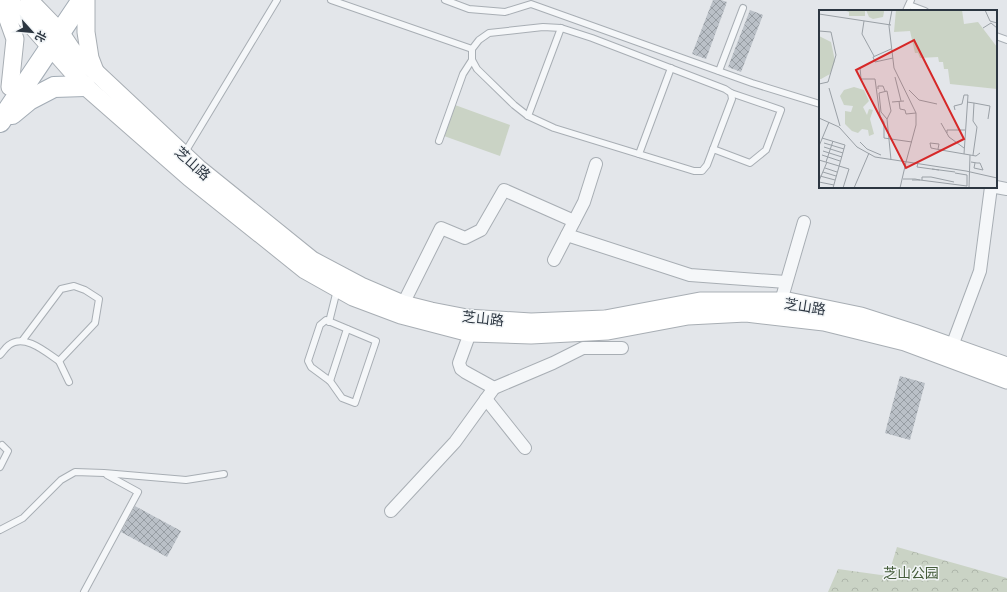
<svg xmlns="http://www.w3.org/2000/svg" width="1007" height="592" font-family="'Open Sans','Noto Sans SC',sans-serif">
  <defs>
    <pattern id="forest-crowns" width="20" height="18" patternUnits="userSpaceOnUse"><rect width="20" height="18" fill="#cad3c5"/><path d="M2 6a3 3 0 1 1 6 0M12 15a3 3 0 1 1 6 0" fill="none" stroke="#aeb6aa"/></pattern>
    <pattern id="building-cross-hatch" width="8" height="8" patternUnits="userSpaceOnUse"><rect width="8" height="8" fill="#bac0c7"/><path d="M0 0l8 8M0 8l8-8" fill="none" stroke="#979da3"/></pattern>
  </defs>
  <rect width="100%" height="100%" fill="#e3e6ea"/>
  <!-- grass -->
  <polygon fill="#cad3c5" points="455,105 510,125 500,156 444,136"/>
  <!-- forest -->
  <polygon fill="url(#forest-crowns)" points="897,547 1007,578 1007,592 828,592 838,569 888,576"/>
  <!-- building -->
  <g fill="url(#building-cross-hatch)">
    <polygon points="713,0 721,0 727,2 706,59 692,54"/>
    <polygon points="750,10 763,15 741,72 728,67"/>
    <polygon points="900,376 925,383 910,440 885,433"/>
    <polygon points="135,506 181,531 167,557 121,532"/>
  </g>
  <g fill="none" stroke-linecap="round" stroke-linejoin="round">
    <defs>
      <g id="lane">
        <polyline points="331,0 472,49"/>
        <polyline points="445,0 469,9 505,12 531,4 752,83 820,104"/>
        <polyline points="909,5 925,11"/>
        <polyline points="906,11 911,0"/>
        <polygon points="543,27 561,28 592,38 725,89 731,93 732,99 707,165 702,171 694,171 554,128 528,116 514,105 477,69 472,60 472,49 479,40 489,33"/>
        <polyline points="996,36 1007,40"/>
        <polyline points="719,71 743,8"/>
        <polyline points="528,116 561,28"/>
        <polyline points="439,141 463,74 472,60"/>
        <polyline points="713,149 750,163 766,150 781,110 731,93"/>
        <polyline points="184,154 277,0"/>
        <polyline points="639,154 671,68"/>
        <polygon points="326,320 376,341 355,403 342,398 330,381 311,367 308,361 320,325"/>
        <polyline points="329,322 337,290"/>
        <path d="M0,355C3,352 5,348 9,345C24,333 46,352 59,361L95,323L99,299L85,290L74,286L61,289L22,341"/>
        <polyline points="59,361 69,382"/>
        <polyline points="330,381 347,329"/>
        <polyline points="0,467 8,451 2,445"/>
        <polyline points="0,530 23,518 61,480 75,472 104,473 186,480 224,474"/>
        <polyline points="84,592 138,492 107,475"/>
      </g>
      <g id="street">
        <polyline points="996,187 1007,189"/>
        <polyline points="567,235 690,275 786,282"/>
        <polyline points="554,260 584,202 596,164"/>
        <polyline points="781,301 804,222"/>
        <polyline points="403,304 441,228 465,238 481,230 504,190 574,221"/>
        <polyline points="470,333 459,363 461,369 465,372 494,388"/>
        <polyline points="952,346 980,271 991,187"/>
        <polyline points="486,399 525,448"/>
        <polyline points="391,511 455,442 494,388 553,363 583,348 622,348"/>
      </g>
      <g id="secondary">
        <polyline points="1,0 15,39 10,87"/>
        <polyline points="9,0 85,86 190,178 305,270 353,297 401,315 470,333 531,335 608,331 688,316 746,313 824,322 905,342 1007,380"/>
        <polyline points="29,0 60,32 72,50 198,168 312,260 361,286 403,304 431,311 467,318 531,322 605,319 700,301 788,301 861,316 914,333 1007,366"/>
        <polyline points="86,0 86,32 90,58 95,71"/>
      </g>
      <g id="primary">
        <polyline points="12,114 29,100 54,87 85,86"/>
        <polyline points="0,122 82,0"/>
      </g>
    </defs>
    <!-- lane casing -->
    <use href="#lane" stroke="#a8aeb4" stroke-width="8"/>
    <!-- street casing -->
    <use href="#street" stroke="#a8aeb4" stroke-width="14"/>
    <!-- secondary casing -->
    <use href="#secondary" stroke="#a8aeb4" stroke-width="19"/>
    <!-- primary casing -->
    <use href="#primary" stroke="#a3acb5" stroke-width="22"/>
    <!-- lane -->
    <use href="#lane" stroke="#f5f7f9" stroke-width="6"/>
    <!-- street -->
    <use href="#street" stroke="#f5f7f9" stroke-width="12"/>
    <!-- secondary -->
    <use href="#secondary" stroke="#fff" stroke-width="17"/>
    <!-- primary -->
    <use href="#primary" stroke="#fff" stroke-width="20"/>
  </g>
  <g text-anchor="middle" dominant-baseline="central" stroke-width="3" stroke-linejoin="round" paint-order="stroke">
    <!-- street labels -->
    <g font-size="14" fill="#2c3641" stroke="#f2f5f7">
      <text transform="translate(193 163) rotate(42)">芝山路</text>
      <text transform="translate(805 306) rotate(9)">芝山路</text>
      <text transform="translate(483 318) rotate(6)">芝山路</text>
    </g>
    <!-- park labels -->
    <g font-size="14" fill="#445c3a" stroke="#f2f5f7">
      <text x="911" y="572">芝山公园</text>
    </g>
  </g>
  <!-- overview -->
  <g transform="translate(819 10)">
    <rect width="178" height="178" fill="#e3e6ea"/>
    <path d="M24,0H46V6H30V2ZM47,0H65V2L64,7L54,9L50,7ZM0,26L12,32L16,51L11,64L2,69H0Z" fill="#cad3c5"/>
    <path d="M77,0H143L145,14L159,12L178,37V79L131,74L129,59H125L124,52H120L119,47L101,48L99,43H96L91,21L75,22ZM35,77L45,80L50,91L44,97L48,105L50,99L54,100L51,109L55,124L50,126L49,120L43,119L39,123L33,121L26,114V101L32,102L34,96L25,95L21,86L25,80Z" fill="#cad3c5"/>
    <path fill="none" stroke="#9aa0a6" stroke-width="1" d="M73,0L70,16L75,58L97,103V115L87,152M166,0L171,11L178,13M0,4L72,15M45,11L43,24L55,46M164,18L172,13L178,18M0,21L12,22L17,45L9,72L0,74M72,39L54,47L56,52L74,48M41,57L42,69M76,67L82,91M41,69H56L61,106L65,112V128L93,132M10,78L21,116M59,79V76H64L66,81M90,80L100,90L118,94M68,81L72,101L68,109L62,102L60,83ZM80,91L81,99L86,100L87,104L97,103M73,92L85,91M148,92L155,93L154,111L158,117L154,145M155,93L171,96L169,109M136,100L135,96L143,94L145,85H149M0,108L20,117L38,137L56,147L147,161L178,168M68,109L72,150M122,113L130,127L145,138M128,123V120H146M3,128L26,135L14,178M41,132L48,139L62,145M5,133L25,139M0,136L10,112M5,137L24,143M119,139L120,134L111,133L112,138L122,140L157,146L161,143M4,141L23,147M145,144L149,85M3,145L21,151M0,150L30,159L24,178M7,152L14,131M152,152L158,153H161L164,160L155,158L156,153M99,153L98,157L120,160M6,158L18,162M113,159L136,162M4,162L17,166M1,166L16,170M84,169H96L101,170H93M101,170L148,176V165L136,163M103,170V167H112L135,172M0,171L8,152M0,172L15,175M35,178L50,143M81,178L87,152M150,178L151,145"/>
    <path fill="#d62828" fill-opacity="0.15" stroke="#d62828" stroke-width="2" d="M95,30L145,129L87,158L37,60Z"/>
    <rect width="178" height="178" fill="none" stroke="#2c3641" stroke-width="2"/>
  </g>
  <!-- north arrow -->
  <g transform="translate(32 32) rotate(117)" stroke="#f2f5f7" stroke-width="3" paint-order="stroke">
  <path d="M0-3L7 15L0 10L-7 15Z" fill="#2c3641"/>
  <text y="-6" font-size="11" font-weight="bold" text-anchor="middle" fill="#2c3641">北</text>
  </g>
</svg>
